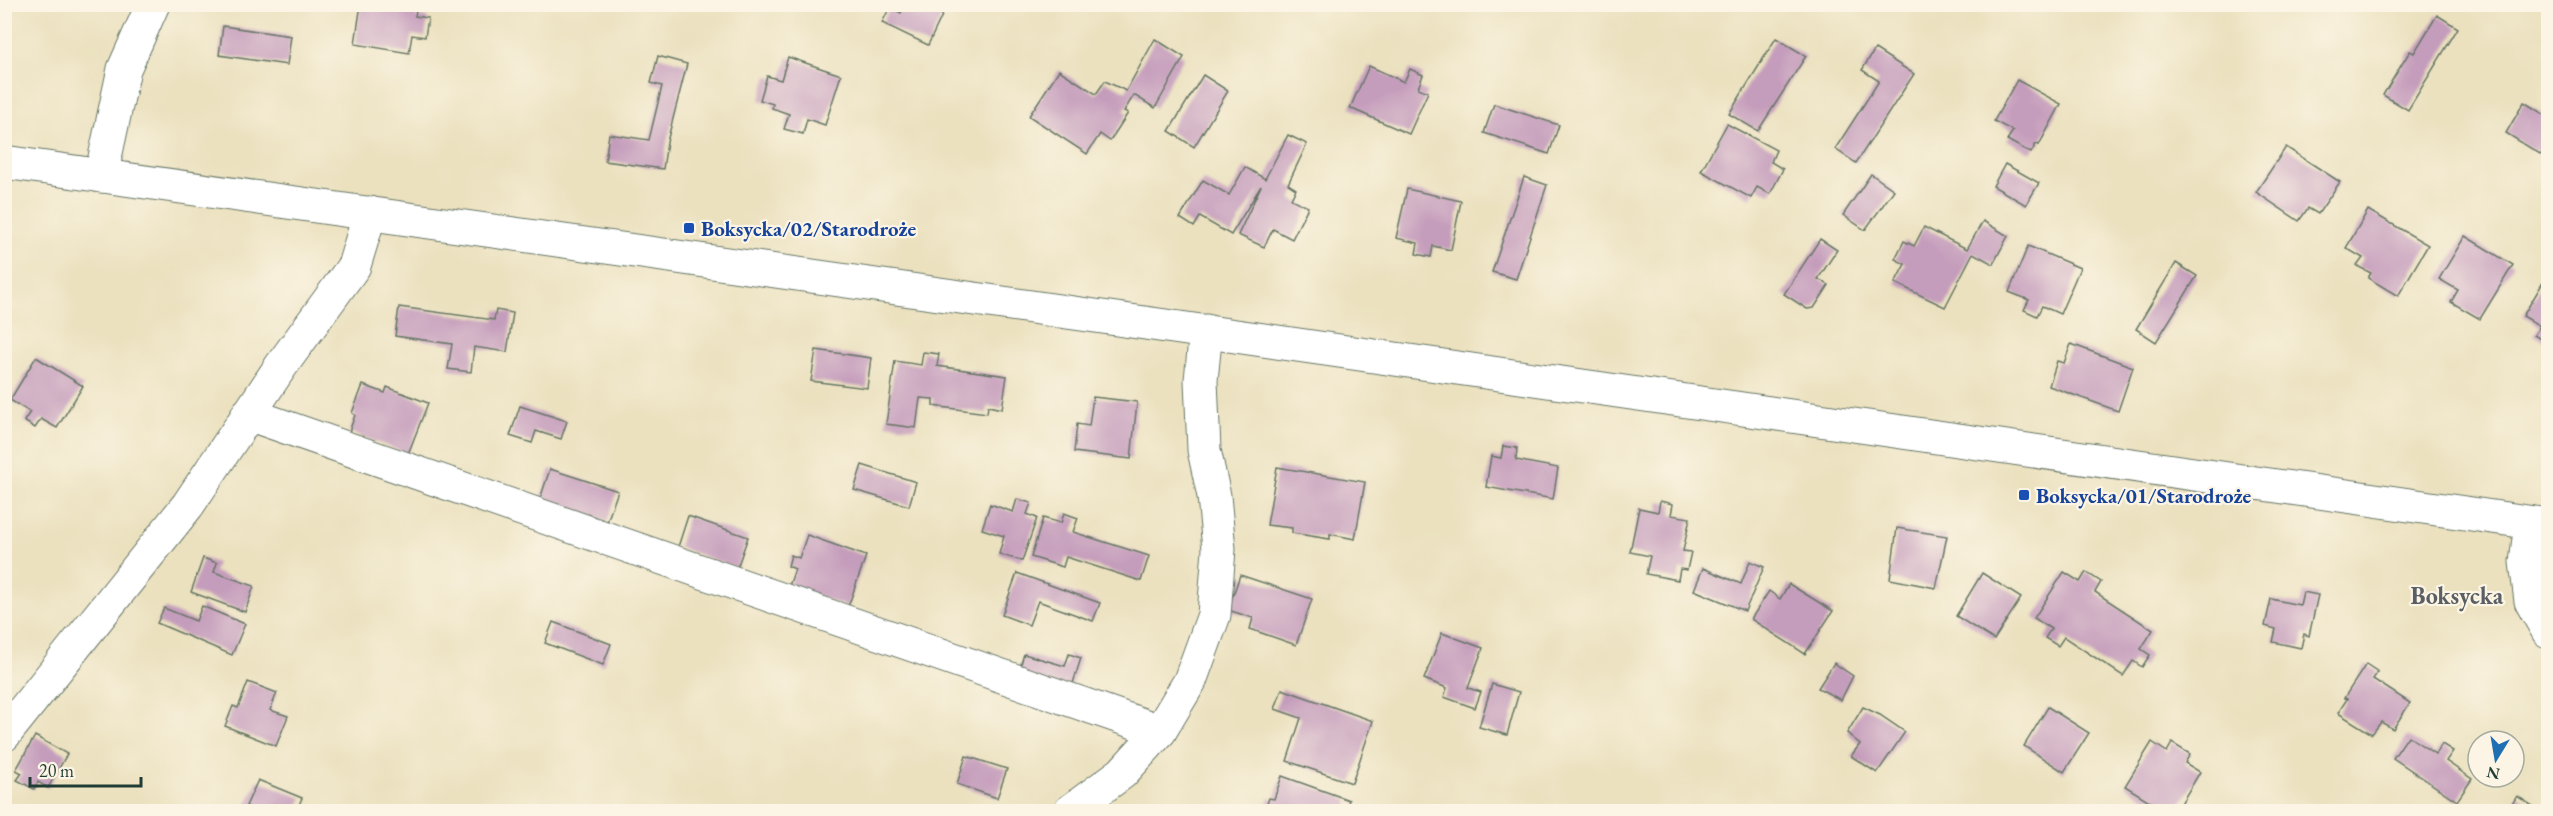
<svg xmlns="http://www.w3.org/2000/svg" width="2553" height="816" font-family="'EB Garamond',serif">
  <rect width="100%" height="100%" fill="#fcf5e5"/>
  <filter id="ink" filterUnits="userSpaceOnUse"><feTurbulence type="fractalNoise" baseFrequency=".0167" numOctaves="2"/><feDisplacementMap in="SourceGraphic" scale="12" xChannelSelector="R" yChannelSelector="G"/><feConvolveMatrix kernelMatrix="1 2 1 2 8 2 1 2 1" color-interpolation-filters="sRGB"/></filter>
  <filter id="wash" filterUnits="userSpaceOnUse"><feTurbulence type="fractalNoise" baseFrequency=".008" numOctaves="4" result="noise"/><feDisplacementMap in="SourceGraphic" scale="24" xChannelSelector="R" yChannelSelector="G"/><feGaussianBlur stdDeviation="1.35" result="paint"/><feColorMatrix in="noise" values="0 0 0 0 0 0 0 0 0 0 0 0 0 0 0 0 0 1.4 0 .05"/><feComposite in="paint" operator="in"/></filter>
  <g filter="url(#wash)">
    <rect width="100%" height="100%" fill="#ebe1bf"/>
    <g id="blocks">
      <!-- building -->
      <g fill="#c59dbc">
        <polygon points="361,4 417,4 415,16 428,18 425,37 412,35 409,53 355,44"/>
        <polygon points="905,4 942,4 946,7 928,45 882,23 890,7 901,13"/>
        <polygon points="2437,15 2458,28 2408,110 2383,95 2410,51 2414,53"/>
        <polygon points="223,26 291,36 287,65 219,55"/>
        <polygon points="1776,38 1806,56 1758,131 1729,114"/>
        <polygon points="1155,39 1184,57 1155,108 1134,95 1124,111 1128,113 1110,141 1100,134 1087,154 1029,116 1059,70 1096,94 1105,81 1126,91"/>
        <polygon points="1875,49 1914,74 1856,163 1835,149 1879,81 1862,70"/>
        <polygon points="658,56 687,64 667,142 663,169 605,161 609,134 649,140 662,86 651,83"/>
        <polygon points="788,57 841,75 825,125 807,119 803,134 784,129 789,114 772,108 773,104 760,100 767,76 781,80"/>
        <polygon points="1369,66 1404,82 1410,69 1423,75 1418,88 1428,92 1409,134 1350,108"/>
        <polygon points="1203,75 1228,91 1194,147 1169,131"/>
        <polygon points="2017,80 2061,104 2039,145 2036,144 2031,153 2007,140 2013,131 1994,121"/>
        <polygon points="2524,102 2548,117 2548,159 2506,133"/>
        <polygon points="1494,104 1559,125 1549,154 1484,133"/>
        <polygon points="1727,124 1776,150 1771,162 1783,169 1770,194 1757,187 1751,198 1701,171"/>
        <polygon points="1288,135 1307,144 1288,184 1296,189 1291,199 1308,207 1292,239 1273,229 1264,247 1238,235 1261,186 1231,235 1200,217 1194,227 1180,218 1203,180 1229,195 1245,167 1265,179"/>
        <polygon points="2286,147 2340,182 2318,214 2308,208 2299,221 2256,192"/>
        <polygon points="2005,164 2039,183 2026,205 1993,186"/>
        <polygon points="1871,174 1894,190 1865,230 1843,215"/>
        <polygon points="1524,177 1547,185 1516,279 1492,272"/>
        <polygon points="1407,189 1461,201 1451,250 1433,246 1431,257 1416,254 1418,243 1396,238"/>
        <polygon points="2368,210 2428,245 2398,296 2368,278 2371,273 2357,266 2363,258 2346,248"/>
        <polygon points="1983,221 2008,236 1993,264 1973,253 1945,307 1895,283 1905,264 1895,259 1904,241 1914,246 1924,227 1967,249"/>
        <polygon points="2465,236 2513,265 2480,319 2451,302 2458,290 2439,279"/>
        <polygon points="1820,239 1837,250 1818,279 1829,285 1814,308 1807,309 1784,294"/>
        <polygon points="2028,246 2080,268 2060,314 2042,306 2037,316 2024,310 2029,300 2009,292"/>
        <polygon points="2176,263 2197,276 2156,342 2136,329"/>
        <polygon points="2548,274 2548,344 2534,335 2540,326 2523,316"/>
        <polygon points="399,307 494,320 496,310 513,313 507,352 474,347 471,372 448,369 452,344 395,336"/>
        <polygon points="2071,344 2133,367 2118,411 2049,386 2057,361 2064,363"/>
        <polygon points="816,350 871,358 867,388 811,381"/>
        <polygon points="923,352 939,354 937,366 1007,376 1002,409 988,406 987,413 933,406 933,399 920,398 916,428 886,424 895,361 921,365"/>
        <polygon points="36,357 83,386 57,428 41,419 35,428 24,421 30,412 10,400"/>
        <polygon points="363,385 385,393 387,387 428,403 408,454 349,432 355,415 352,413"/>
        <polygon points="1093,397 1137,402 1131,459 1074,452 1077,424 1089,426"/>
        <polygon points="520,406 567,421 561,439 536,431 532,443 510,436"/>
        <polygon points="1503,446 1517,448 1516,460 1558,468 1553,499 1486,487 1491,456 1501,458"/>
        <polygon points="862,465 916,482 909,506 854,490"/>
        <polygon points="1277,467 1365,482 1355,539 1330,534 1330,539 1292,533 1292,528 1267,525"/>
        <polygon points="550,469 618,491 607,522 540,499"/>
        <polygon points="1017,499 1031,503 1027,514 1037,518 1022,561 999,554 1004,536 982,529 990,504 1013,512"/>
        <polygon points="1660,501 1673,504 1671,515 1690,518 1683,551 1691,552 1687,570 1680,569 1678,580 1646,574 1650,556 1630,552 1639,508 1658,512"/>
        <polygon points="1064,513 1078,518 1073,532 1149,556 1141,581 1066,557 1063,567 1031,557 1043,518 1061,523"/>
        <polygon points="688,516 748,537 737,568 678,547"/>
        <polygon points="1897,528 1947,536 1936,588 1890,579"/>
        <polygon points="807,535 866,556 848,607 789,586 795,569 788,566 791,555 799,558"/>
        <polygon points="203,558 217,563 214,572 254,586 245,612 191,592"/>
        <polygon points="1750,561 1764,567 1745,611 1694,590 1703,568 1741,584"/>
        <polygon points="2064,572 2080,582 2086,572 2101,582 2095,592 2153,630 2141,649 2150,655 2142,667 2133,661 2123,676 2064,637 2058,646 2045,638 2051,629 2034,618"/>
        <polygon points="1017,573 1100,603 1093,621 1038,601 1029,625 1002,615"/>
        <polygon points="1982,573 2021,598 1994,640 1956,616"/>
        <polygon points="1240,575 1312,599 1296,645 1250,629 1253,618 1228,610"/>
        <polygon points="1789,584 1833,611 1805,654 1751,619 1769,591 1780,599"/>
        <polygon points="2303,592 2318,595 2309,636 2304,634 2301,648 2273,642 2276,629 2265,626 2271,599 2300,605"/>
        <polygon points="202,606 245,624 232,655 157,623 164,608 196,621"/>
        <polygon points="553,622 611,644 603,665 545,643"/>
        <polygon points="1442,633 1483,648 1468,688 1481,692 1475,708 1444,697 1447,688 1424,679"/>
        <polygon points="1024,654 1065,666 1069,654 1081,658 1070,693 1017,677"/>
        <polygon points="1834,663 1853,676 1841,700 1818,688"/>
        <polygon points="2366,664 2378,672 2373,679 2410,703 2393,729 2381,722 2372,734 2338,713 2347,699 2344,698"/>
        <polygon points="248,682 277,693 270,710 288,716 276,746 225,726 233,706 238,708"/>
        <polygon points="1492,684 1519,692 1507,735 1479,727"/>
        <polygon points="1282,689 1373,721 1352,783 1287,761 1301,718 1275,709"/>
        <polygon points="1863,707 1880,715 1905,732 1877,773 1851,756 1860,744 1847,733"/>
        <polygon points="2048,707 2089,733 2064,772 2024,746"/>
        <polygon points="35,736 67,754 48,788 38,782 34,789 17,780 22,773 16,770"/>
        <polygon points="2408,736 2435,754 2442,744 2453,751 2446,761 2472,779 2457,801 2393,758"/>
        <polygon points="2152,742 2167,752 2172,743 2190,754 2185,763 2200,772 2176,812 2167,812 2125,786"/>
        <polygon points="966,756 1007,769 997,798 957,784"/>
        <polygon points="1282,776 1349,800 1345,812 1264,812 1269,798 1274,799"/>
        <polygon points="258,780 302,798 296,812 258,812 246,806"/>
        <polygon points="2517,796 2542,812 2507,812"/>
      </g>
    </g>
  </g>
  <g filter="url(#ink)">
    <use href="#blocks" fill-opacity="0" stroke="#667665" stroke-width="1.5"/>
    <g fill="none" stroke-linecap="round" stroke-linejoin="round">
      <defs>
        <g id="minor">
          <polyline points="101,176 124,69 153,4"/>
          <polyline points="248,414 1160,731"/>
          <polyline points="2531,523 2526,562 2531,601 2548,631"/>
          <polyline points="4,735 188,505 281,366 354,266 370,213"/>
          <polyline points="1069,812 1122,773 1160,731 1190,681 1214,615 1219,549 1214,496 1204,450 1201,380 1206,331"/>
        </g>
        <polyline id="major" points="4,162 1145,323 2548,525"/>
      </defs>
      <!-- minor casing -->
      <use href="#minor" stroke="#667665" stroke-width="35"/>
      <!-- major casing -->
      <use href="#major" stroke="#667665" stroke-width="35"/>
      <!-- minor -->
      <use href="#minor" stroke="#fff" stroke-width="33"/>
      <!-- major -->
      <use href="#major" stroke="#fff" stroke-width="33"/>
    </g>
  </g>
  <!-- markers -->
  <g fill="#1a4fb4" stroke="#fcf5e5" stroke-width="2">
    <rect x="683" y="222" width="12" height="12" rx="3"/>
    <rect x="2018" y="489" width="12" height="12" rx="3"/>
  </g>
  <g text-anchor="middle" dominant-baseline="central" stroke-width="4.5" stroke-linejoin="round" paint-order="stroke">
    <!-- transit labels -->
    <g font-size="21" font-weight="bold" fill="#164399" stroke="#fcf5e5" text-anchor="start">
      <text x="701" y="228">Boksycka/02/Starodroże</text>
      <text x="2036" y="495">Boksycka/01/Starodroże</text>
    </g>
    <!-- quarter labels -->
    <g font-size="24" font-weight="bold" fill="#595f64" stroke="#fcf5e5">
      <text x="2457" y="595">Boksycka</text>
    </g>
  </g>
  <!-- margin -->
  <rect width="2553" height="816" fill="none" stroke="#fcf5e5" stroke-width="24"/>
  <!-- north arrow -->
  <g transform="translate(2496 759) rotate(191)"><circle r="28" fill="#fcf5e5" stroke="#a4ab9e" stroke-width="1.5"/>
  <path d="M0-4.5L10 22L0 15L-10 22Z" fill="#1f6fb2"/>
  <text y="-9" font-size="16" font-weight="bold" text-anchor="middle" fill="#1f3d34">N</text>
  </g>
  <!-- scale -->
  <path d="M30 777v9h111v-9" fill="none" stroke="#1f3d34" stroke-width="3"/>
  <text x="39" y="777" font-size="18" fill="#1f3d34" stroke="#fcf5e5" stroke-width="4.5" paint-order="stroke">20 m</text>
</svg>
